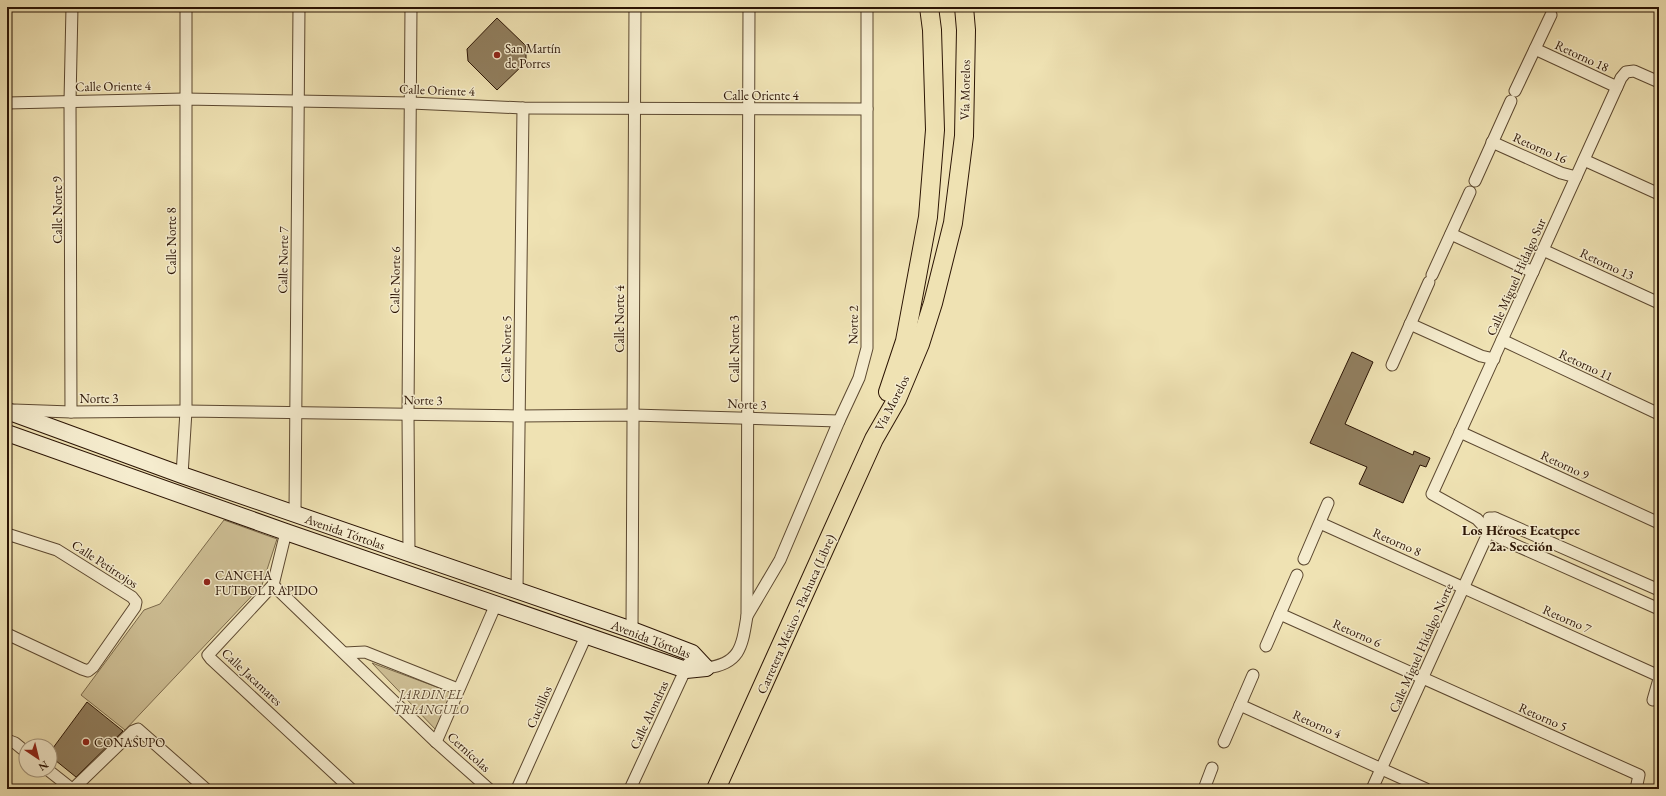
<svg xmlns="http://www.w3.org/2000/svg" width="1666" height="796" font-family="'EB Garamond',serif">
  <rect width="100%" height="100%" fill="#efe2b3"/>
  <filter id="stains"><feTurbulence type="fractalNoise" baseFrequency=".005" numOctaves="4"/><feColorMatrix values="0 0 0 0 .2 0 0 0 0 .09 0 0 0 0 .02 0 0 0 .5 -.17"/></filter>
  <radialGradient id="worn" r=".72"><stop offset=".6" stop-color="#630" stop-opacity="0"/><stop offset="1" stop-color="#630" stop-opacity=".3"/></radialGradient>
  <!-- green -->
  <g fill="#cebf95" stroke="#7c6a4c">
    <polygon points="224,520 277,539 262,585 125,730 81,695 144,610 160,604"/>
    <polygon points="372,663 453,693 437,731"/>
  </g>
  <!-- building -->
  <g fill="#917f5f" stroke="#2b1404">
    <polygon points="497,18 526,46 526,62 497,90 468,61 467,49"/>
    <polygon points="1352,352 1373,362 1345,424 1413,455 1414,451 1430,458 1426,467 1420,465 1403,503 1359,484 1367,467 1310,443"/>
    <polygon points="87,702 123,731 76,777 50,756 50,752"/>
  </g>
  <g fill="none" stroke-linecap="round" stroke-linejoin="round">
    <defs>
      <g id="street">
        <polyline points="1535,49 1617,87"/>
        <polyline points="1659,82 1634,71 1626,72 1621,78 1432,494 1477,519 1489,532 1504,540 1659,609"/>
        <polyline points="1515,91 1551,15"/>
        <polyline points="7,103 184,99 411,103 523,108 867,109"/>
        <polyline points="1492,142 1561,173 1576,177"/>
        <polyline points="1584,160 1659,194"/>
        <polyline points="1475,181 1511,101"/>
        <polyline points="1451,234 1533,272"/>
        <polyline points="1543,250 1659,303"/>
        <polyline points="1432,275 1470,192"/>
        <polyline points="1410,324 1481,356 1494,359"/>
        <polyline points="1502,340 1659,414"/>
        <polyline points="1392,365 1429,282"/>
        <polyline points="14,410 71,412 186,411 519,416 633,415 839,421"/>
        <polyline points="71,412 70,101 72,7"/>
        <polyline points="1460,432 1659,523"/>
        <polyline points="182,475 186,411 186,7"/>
        <polyline points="295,514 299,7"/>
        <polyline points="1489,518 1495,518 1659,590"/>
        <polyline points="1320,523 1659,676"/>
        <polyline points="286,532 273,585 208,655 211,659 351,789"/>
        <polyline points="7,534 57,550 132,597 136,602 135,607 93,667 88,671 82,669 7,634"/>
        <polyline points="409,554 408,414 411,7"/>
        <polyline points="1304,559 1328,503"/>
        <polyline points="273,585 436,742 489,789"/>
        <polyline points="517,591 523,108"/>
        <polyline points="1280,614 1639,775 1636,789"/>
        <polyline points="747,616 780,560 839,421 859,378 867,348 867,7"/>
        <polyline points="632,630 635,7"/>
        <polyline points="1266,646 1297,575"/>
        <polyline points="345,653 365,652 458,689"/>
        <path d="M706,668C740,664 742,647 747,616L749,7"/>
        <polyline points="1653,700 1659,679"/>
        <polyline points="1240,705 1426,789"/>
        <polyline points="7,740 15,743 26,752"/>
        <polyline points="436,742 496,604"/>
        <polyline points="1224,742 1253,675"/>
        <polyline points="48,770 72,789"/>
        <polyline points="73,789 133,731 138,729 206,789"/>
        <polyline points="517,789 586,636"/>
        <polyline points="630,789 688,664"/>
        <polyline points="1204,789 1212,768"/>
        <polyline points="1372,789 1495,518"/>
      </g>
      <g id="secondary">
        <polyline points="7,411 182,475 632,630 692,653 706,668"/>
        <polyline points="7,433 286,532 686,670 706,668"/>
      </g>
      <g id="primary">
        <polyline points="888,392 905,341 928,217 935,130 932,30 929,7"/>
        <polyline points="716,789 874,439 897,399 920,344 933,303 953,223 964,136 966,30 964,7"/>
      </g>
    </defs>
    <!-- street casing -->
    <use href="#street" stroke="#5c4830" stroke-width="13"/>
    <!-- secondary casing -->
    <use href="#secondary" stroke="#2b1404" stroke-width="18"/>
    <!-- primary casing -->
    <use href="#primary" stroke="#2b1404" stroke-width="20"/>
    <!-- street -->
    <use href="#street" stroke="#f5ecce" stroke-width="11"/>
    <!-- secondary -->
    <use href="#secondary" stroke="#f5ecce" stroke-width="16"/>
    <!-- primary -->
    <use href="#primary" stroke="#efe2b3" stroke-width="18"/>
  </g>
  <!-- markers -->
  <g fill="#8f2418" stroke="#f5ecce" stroke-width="1.5">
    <circle cx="497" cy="55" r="4"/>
    <circle cx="207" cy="582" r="4"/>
    <circle cx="86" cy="742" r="4"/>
  </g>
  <g text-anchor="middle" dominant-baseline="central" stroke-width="3" stroke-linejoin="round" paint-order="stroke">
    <!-- poi labels -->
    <g font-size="13" fill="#2b1404" stroke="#f5ecce" text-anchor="start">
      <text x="505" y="48">San Martín<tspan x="505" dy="15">de Porres</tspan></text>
      <text x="215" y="575">CANCHA<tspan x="215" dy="15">FUTBOL RAPIDO</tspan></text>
      <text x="94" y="742">CONASUPO</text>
    </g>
    <!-- street labels -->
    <g font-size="13" fill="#2b1404" stroke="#f5ecce">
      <text transform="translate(1582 56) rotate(25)">Retorno 18</text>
      <text transform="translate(113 86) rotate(-1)">Calle Oriente 4</text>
      <text transform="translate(437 90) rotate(2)">Calle Oriente 4</text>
      <text transform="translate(965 90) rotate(-89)">Vía Morelos</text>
      <text x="761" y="95">Calle Oriente 4</text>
      <text transform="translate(1540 148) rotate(24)">Retorno 16</text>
      <text transform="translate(57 210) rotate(-90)">Calle Norte 9</text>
      <text transform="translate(171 241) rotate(-90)">Calle Norte 8</text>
      <text transform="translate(283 260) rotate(-89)">Calle Norte 7</text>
      <text transform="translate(1607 264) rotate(25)">Retorno 13</text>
      <text transform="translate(1516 277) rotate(-66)">Calle Miguel Hidalgo Sur</text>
      <text transform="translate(395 280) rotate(-89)">Calle Norte 6</text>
      <text transform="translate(619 319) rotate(-90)">Calle Norte 4</text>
      <text transform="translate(853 325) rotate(-89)">Norte 2</text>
      <text transform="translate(506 349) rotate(-89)">Calle Norte 5</text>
      <text transform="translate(734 349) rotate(-90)">Calle Norte 3</text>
      <text transform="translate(1586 365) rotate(25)">Retorno 11</text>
      <text x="99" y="398">Norte 3</text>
      <text transform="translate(423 400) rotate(1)">Norte 3</text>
      <text transform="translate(892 403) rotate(-63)">Vía Morelos</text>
      <text transform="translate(747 404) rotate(2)">Norte 3</text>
      <text transform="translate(1565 465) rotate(25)">Retorno 9</text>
      <text transform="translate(345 532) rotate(19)">Avenida Tórtolas</text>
      <text transform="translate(1397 542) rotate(24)">Retorno 8</text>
      <text transform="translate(105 564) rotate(33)">Calle Petirrojos</text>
      <text transform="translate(796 614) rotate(-66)">Carretera México - Pachuca (Libre)</text>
      <text transform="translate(1567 619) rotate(24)">Retorno 7</text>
      <text transform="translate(1357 633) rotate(24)">Retorno 6</text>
      <text transform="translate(651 639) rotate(21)">Avenida Tórtolas</text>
      <text transform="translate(1421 648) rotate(-66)">Calle Miguel Hidalgo Norte</text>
      <text transform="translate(252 677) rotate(43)">Calle Jacamares</text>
      <text transform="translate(539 707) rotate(-66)">Cuclillos</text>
      <text transform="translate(649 715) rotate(-65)">Calle Alondras</text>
      <text transform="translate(1543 717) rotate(24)">Retorno 5</text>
      <text transform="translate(1317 724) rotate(24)">Retorno 4</text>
      <text transform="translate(469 752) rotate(42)">Cernícolas</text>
    </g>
    <!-- park labels -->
    <g font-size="13" font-style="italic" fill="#5c4730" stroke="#f5ecce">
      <text x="431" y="694">JARDIN EL<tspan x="431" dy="15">TRIANGULO</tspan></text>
    </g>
    <!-- neighbourhood labels -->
    <g font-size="14" font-weight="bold" fill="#2b1404" stroke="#f5ecce">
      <text x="1521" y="530">Los Héroes Ecatepec<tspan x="1521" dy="16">2a. Sección</tspan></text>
    </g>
  </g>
  <!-- margin -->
  <rect width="1666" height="796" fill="none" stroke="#efe2b3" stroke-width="24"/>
  <rect x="8" y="8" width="1650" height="780" fill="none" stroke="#2b1404" stroke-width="2"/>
  <rect x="12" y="12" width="1642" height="772" fill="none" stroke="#2b1404"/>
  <!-- north arrow -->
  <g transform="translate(38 758) rotate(145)"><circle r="19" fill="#f5ecce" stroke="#a4967d"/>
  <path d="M0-3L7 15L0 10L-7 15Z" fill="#8f2418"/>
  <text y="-6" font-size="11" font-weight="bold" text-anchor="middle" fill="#2b1404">N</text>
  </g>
  <rect width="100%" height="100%" filter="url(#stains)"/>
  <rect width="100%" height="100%" fill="url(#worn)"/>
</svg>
